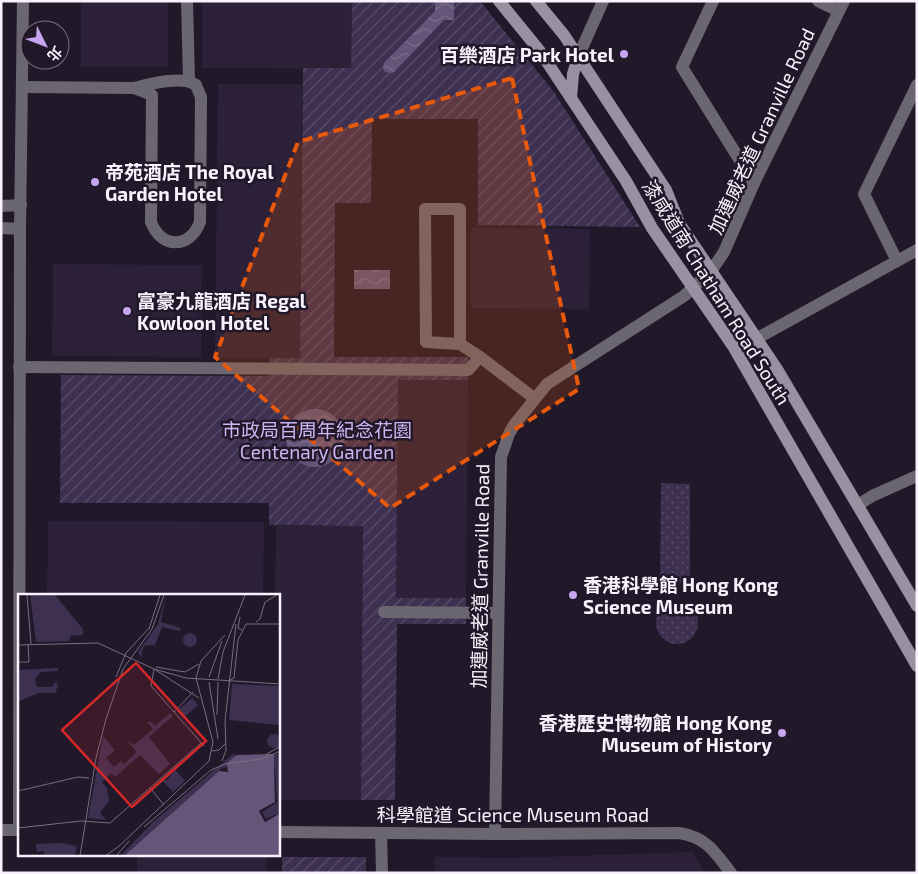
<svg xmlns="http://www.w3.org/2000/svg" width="918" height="874" font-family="'Exo 2','Noto Sans TC',sans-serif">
  <defs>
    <pattern id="grass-dots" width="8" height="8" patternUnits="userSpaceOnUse" patternTransform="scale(1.25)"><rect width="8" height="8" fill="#3e3050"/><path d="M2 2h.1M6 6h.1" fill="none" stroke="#5b4e6a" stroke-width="1.8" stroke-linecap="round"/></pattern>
    <pattern id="garden-furrows" width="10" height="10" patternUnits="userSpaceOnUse" patternTransform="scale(1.25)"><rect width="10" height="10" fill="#3e3050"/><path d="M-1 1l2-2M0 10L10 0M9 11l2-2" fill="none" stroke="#5b4e6a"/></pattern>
    <pattern id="water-waves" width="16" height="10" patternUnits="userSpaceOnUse" patternTransform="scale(1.25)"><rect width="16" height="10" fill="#655578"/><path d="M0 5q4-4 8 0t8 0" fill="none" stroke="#7c6e8c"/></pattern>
  </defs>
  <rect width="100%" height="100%" fill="#21182a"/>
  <!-- built -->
  <g fill="#2c2139">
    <rect x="81" y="1" width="87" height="66"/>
    <polygon points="202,1 352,1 351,69 202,68"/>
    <polygon points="218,84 302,84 300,358 215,358"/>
    <polygon points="471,228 590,229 589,309 471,308"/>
    <polygon points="53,264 202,265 201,357 52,356"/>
    <polygon points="398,380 468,380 466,598 396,598"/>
    <polygon points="48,521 264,522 263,595 47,595"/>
    <polygon points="276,526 363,526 361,800 279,800 279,595 275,595"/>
    <polygon points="692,852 705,873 435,873 435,857 505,858"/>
    <polygon points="137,855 267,856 267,873 137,873"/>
  </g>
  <!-- grass -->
  <g fill="url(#grass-dots)">
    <polygon points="661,483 690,484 690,583 660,583"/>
    <circle cx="677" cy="623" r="21"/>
  </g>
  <!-- garden -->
  <g fill="url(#garden-furrows)">
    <polygon points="352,1 480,1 554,92 640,227 478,225 478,119 372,119 371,203 335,203 334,357 468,357 468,380 398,380 396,598 466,598 466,624 397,624 395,800 361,800 363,526 269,525 269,503 60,503 61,375 269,376 269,358 300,358 303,68 351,68"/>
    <rect x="282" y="857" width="84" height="16"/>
  </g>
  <!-- water -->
  <g fill="url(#water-waves)">
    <polygon points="435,1 454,1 454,20 444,20 394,72 391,73 385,72 383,69 384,63 435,11"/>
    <rect x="354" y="270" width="36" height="19"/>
    <circle cx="315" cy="438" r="29"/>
  </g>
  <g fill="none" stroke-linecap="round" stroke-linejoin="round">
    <!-- pedestrian -->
    <g stroke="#6b6771" stroke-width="12">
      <polyline points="19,367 468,370 480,357"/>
      <polyline points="384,612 498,613"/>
    </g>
    <!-- minor -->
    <g stroke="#6b6771" stroke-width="12">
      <polyline points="187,1 189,81"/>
      <polyline points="713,1 682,67 754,183"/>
      <polyline points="818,1 839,11"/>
      <polyline points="578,57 603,1"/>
      <path d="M22,87L134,88C150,84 182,75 196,85L201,97L200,222C190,249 161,249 151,222L152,95L134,88"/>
      <polyline points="897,261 864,194 917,85"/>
      <polyline points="756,339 917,250"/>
      <polyline points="460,344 460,209 425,209 426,342 460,344 480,357 534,398"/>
      <polyline points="858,505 872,496 917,476"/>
      <polyline points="495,834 501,457 509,434 514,425 547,384 684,296 711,271 724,252 754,183 844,1"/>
    </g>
    <!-- tertiary -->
    <g stroke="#6b6771" stroke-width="12">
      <polyline points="1,206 21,205"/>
      <polyline points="1,228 20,229"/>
      <polyline points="1,830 19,830"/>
      <polyline points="19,830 20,229 23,1"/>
      <path d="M279,832L495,834L679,833C706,837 715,852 731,873"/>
      <polyline points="381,833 382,873"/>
    </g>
    <!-- secondary -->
    <g stroke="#9891a1" stroke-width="12">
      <polyline points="499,1 539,50 626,181 652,228 733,346 917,666"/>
      <polyline points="536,1 564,35 666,190 679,223 777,369 917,606"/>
      <polyline points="571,98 573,74 578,57"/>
    </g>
  </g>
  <!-- marked area -->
  <path fill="#e8590c" fill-opacity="0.2" stroke="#e8590c" stroke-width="4" stroke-dasharray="10 6" stroke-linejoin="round" d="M512,78L579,389L390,508L215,357L298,142Z"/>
  <!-- markers -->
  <g fill="#c7a6ef" stroke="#21182a" stroke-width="2">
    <circle cx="624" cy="54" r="5"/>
    <circle cx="95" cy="182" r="5"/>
    <circle cx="127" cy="311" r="5"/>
    <circle cx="573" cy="595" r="5"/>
    <circle cx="782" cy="733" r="5"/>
  </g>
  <g text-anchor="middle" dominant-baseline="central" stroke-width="5" stroke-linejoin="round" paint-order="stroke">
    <!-- poi labels -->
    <g font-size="19" font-weight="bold" fill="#f7f2fe" stroke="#21182a" text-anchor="start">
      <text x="614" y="54" text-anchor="end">百樂酒店 Park Hotel</text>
      <text x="105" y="171">帝苑酒店 The Royal<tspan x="105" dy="22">Garden Hotel</tspan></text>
      <text x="137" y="300">富豪九龍酒店 Regal<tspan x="137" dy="22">Kowloon Hotel</tspan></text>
      <text x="583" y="584">香港科學館 Hong Kong<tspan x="583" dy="22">Science Museum</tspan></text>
      <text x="772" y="722" text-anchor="end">香港歷史博物館 Hong Kong<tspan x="772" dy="22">Museum of History</tspan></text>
    </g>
    <!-- street labels -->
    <g font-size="19" fill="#f7f2fe" stroke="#21182a">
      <text transform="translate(761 131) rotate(-65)">加連威老道 Granville Road</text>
      <text transform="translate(717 292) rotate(58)">漆咸道南 Chatham Road South</text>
      <text transform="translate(480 576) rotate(-89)">加連威老道 Granville Road</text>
      <text x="513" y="814">科學館道 Science Museum Road</text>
    </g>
    <!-- park labels -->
    <g font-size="19" fill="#cfb4f1" stroke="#21182a">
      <text x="317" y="429">市政局百周年紀念花園<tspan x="317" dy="22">Centenary Garden</tspan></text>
    </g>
  </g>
  <!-- overview -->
  <g transform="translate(18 594)">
    <rect width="262" height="262" fill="#21182a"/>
    <path d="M165 46a7 7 0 1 1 14 0a7 7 0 1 1-14 0Z" fill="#3e3050"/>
    <path d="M148,1L143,28L163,34L162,37L144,33L137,51L126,52L123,63L120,58L140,30ZM40,74V77L23,78L17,85L19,93H34L38,87L40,92L37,99H20L0,108V76ZM249 147a7 7 0 1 1 14 0a7 7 0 1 1-14 0Z" fill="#3e3050"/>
    <path d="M12,1H37L65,35V41L52,42V47L18,48ZM214,90L262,92V131L211,126ZM215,160L219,161L210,169V173L204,174L106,262H102L135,228ZM256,160H262V219L247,228L241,217Z" fill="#3e3050"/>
    <path d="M174,104L180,111L165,124L159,117ZM152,119L155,122L131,143L152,170L141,180L122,161L97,183L93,179L84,188L89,194L91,207L82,219L88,226L70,224L85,142L97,156L88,164L96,173L103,167L106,170L119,158L109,147L116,151L135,135L129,128L132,127L137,132ZM157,176L167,187L155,198L144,186H149ZM44,249L59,252L57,262H26V257L19,258L18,250Z" fill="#3e3050"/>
    <path d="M256,160L257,208L241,217L247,228L262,219V262H106L201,177L210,178L209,169L219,161Z" fill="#655578"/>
    <path d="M256,160L259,208L244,218L248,225L262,219L247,228L241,217L257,208Z" fill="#21182a"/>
    <path fill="none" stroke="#776f7f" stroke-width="1" d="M9,1L13,50M222,23L220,34L224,36M238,28L242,25L247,8L259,1M131,35L142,1M0,51L80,49L136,75L181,104M0,68H11L10,50M138,73L167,78L181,70M98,83L108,59L131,34M191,83L204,47M200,85L205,58L227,1M210,87L216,84L220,46L228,30H263M191,88L200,145M156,118L175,98M199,121L200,88M186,152L133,92L136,75L168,84L263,90M194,157L201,156L208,149M247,161L263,152M204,167L208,156L207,127L218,30M132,194L146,211M0,197L60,183L71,184M126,233L193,176L207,170L243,165L263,157M0,234L63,227L92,229L183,149M62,262L78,164L88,125L105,75L134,35L146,1M87,262L100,253L191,167L195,148L178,84L183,67L207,41M98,262L111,247"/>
    <path fill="#d62828" fill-opacity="0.15" stroke="#d62828" stroke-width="2.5" d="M118,69L188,147L114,213L44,136Z"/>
    <rect width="262" height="262" fill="none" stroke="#f7f2fe" stroke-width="2.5"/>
  </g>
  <!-- border -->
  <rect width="918" height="874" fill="none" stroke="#f7f2fe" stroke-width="5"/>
  <!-- north arrow -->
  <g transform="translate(45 45) rotate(132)"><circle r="24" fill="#21182a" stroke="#776f7f"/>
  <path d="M0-4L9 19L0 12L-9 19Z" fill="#c7a6ef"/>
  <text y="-8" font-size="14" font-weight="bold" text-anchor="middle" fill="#f7f2fe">北</text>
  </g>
</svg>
